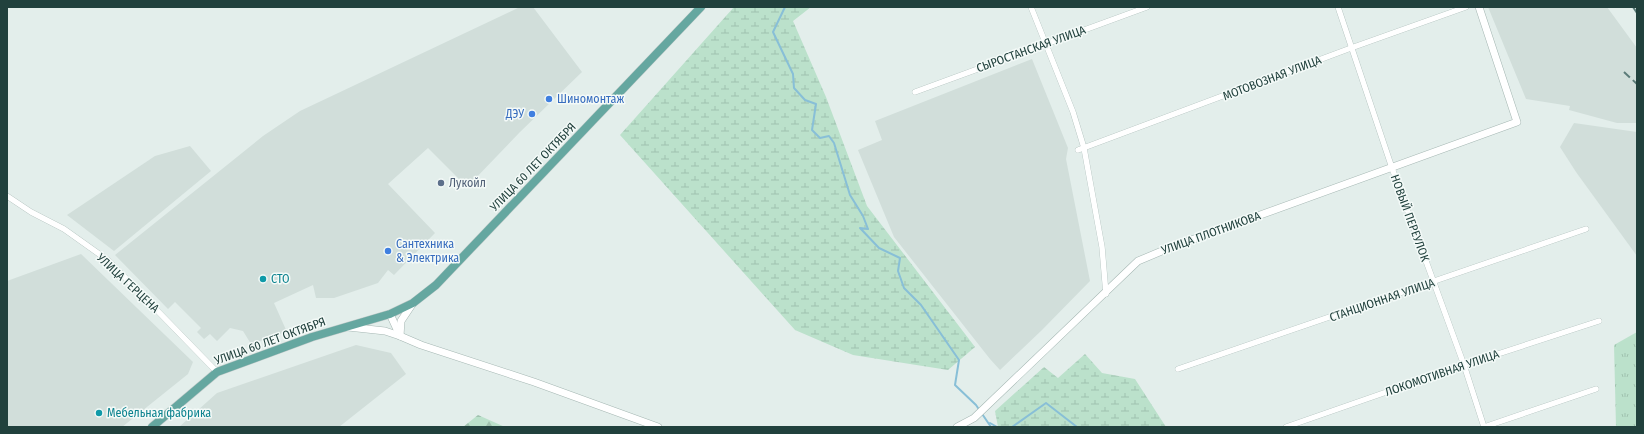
<svg xmlns="http://www.w3.org/2000/svg" width="1644" height="434" font-family="'Fira Sans Condensed',sans-serif">
  <defs>
    <pattern id="grass-tufts" width="24" height="20" patternUnits="userSpaceOnUse"><rect width="24" height="20" fill="#bbe1cb"/><path d="M3 7l-1-3M5 7V3M7 7l1-3M15 17l-1-3M17 17v-4M19 17l1-3" fill="none" stroke="#a0c2af"/></pattern>
    <pattern id="forest-firs" width="22" height="20" patternUnits="userSpaceOnUse"><rect width="22" height="20" fill="#bbe1cb"/><path d="M5 1l3.5 6h-7zM16 11l3.5 6h-7z" fill="#a0c2af"/></pattern>
    <pattern id="wetland-marsh" width="20" height="14" patternUnits="userSpaceOnUse"><rect width="20" height="14" fill="#bbe1cb"/><path d="M1 5h8M5 5V1M11 12h8M15 12V8" fill="none" stroke="#a0c2af"/></pattern>
  </defs>
  <rect width="100%" height="100%" fill="#e3eeeb"/>
  <!-- built -->
  <g fill="#d1deda">
    <polygon points="520,7 533,7 582,72 520,132 472,182 468,185 464,184 428,148 388,184 435,233 394,275 388,270 378,283 334,298 316,298 313,285 274,303 287,332 251,344 243,331 230,328 217,341 210,334 204,339 197,332 201,328 175,302 168,309 115,255 263,136 300,111"/>
    <polygon points="1488,7 1607,7 1637,48 1637,123 1617,123 1569,110 1570,106 1526,99"/>
    <polygon points="1032,59 1068,148 1066,159 1090,281 1042,330 1000,370 990,359 894,237 858,150 882,140 875,121"/>
    <polygon points="1574,123 1637,132 1637,256 1576,172 1560,147"/>
    <polygon points="190,146 211,171 114,251 67,215 155,156"/>
    <polygon points="81,254 193,362 188,374 122,427 7,427 7,281"/>
    <polygon points="356,345 391,353 406,374 339,427 179,427 217,393"/>
  </g>
  <!-- grass -->
  <polygon fill="url(#grass-tufts)" points="1637,332 1637,427 1616,427 1614,345"/>
  <!-- forest -->
  <polygon fill="url(#forest-firs)" points="478,415 505,427 463,427"/>
  <!-- wetland -->
  <g fill="url(#wetland-marsh)">
    <polygon points="734,7 811,7 793,21 826,97 867,206 975,347 948,370 853,355 795,330 620,135"/>
    <polygon points="1085,354 1102,373 1135,379 1166,427 998,427 995,411 1044,367 1058,378"/>
  </g>
  <g fill="none" stroke-linecap="round" stroke-linejoin="round">
    <!-- stream -->
    <g stroke="#88bfd7" stroke-width="2">
      <polyline points="785,7 773,32 793,74 794,88 805,100 816,104 812,130 820,138 829,136 834,143 850,195 863,216 868,229 860,228 879,248 900,258 898,271 904,288 921,305 959,360 955,385 976,405 991,427"/>
      <polyline points="990,423 997,427"/>
      <polyline points="1012,427 1046,403 1077,427"/>
    </g>
    <defs>
      <g id="minor">
        <polyline points="1031,7 1073,112 1084,148 1102,247 1106,294"/>
        <polyline points="1338,7 1392,168 1464,365 1484,427"/>
        <polyline points="915,92 1147,7"/>
        <polyline points="1078,150 1351,48 1466,7"/>
        <polyline points="7,196 31,212 64,229 109,261 217,372"/>
        <polyline points="1178,369 1586,229"/>
        <polyline points="1286,427 1464,365 1599,321"/>
        <polyline points="1484,427 1596,389"/>
      </g>
      <g id="tertiary">
        <polyline points="390,314 400,336 421,345 534,382 658,427"/>
        <polyline points="348,327 385,331 400,336 401,321 413,303"/>
        <polyline points="957,427 974,418 1138,261 1169,248 1517,122 1479,7"/>
      </g>
      <polyline id="primary" points="152,427 217,372 312,337 390,314 413,303 436,285 701,7"/>
    </defs>
    <!-- minor casing -->
    <use href="#minor" stroke="#a5b7b3" stroke-width="6"/>
    <!-- tertiary casing -->
    <use href="#tertiary" stroke="#a5b7b3" stroke-width="8"/>
    <!-- primary casing -->
    <use href="#primary" stroke="#c1cac9" stroke-width="9"/>
    <!-- minor -->
    <use href="#minor" stroke="#fff" stroke-width="5.5"/>
    <!-- tertiary -->
    <use href="#tertiary" stroke="#fff" stroke-width="7"/>
    <!-- primary -->
    <use href="#primary" stroke="#65a7a0" stroke-width="8"/>
    <!-- rail -->
    <g stroke="#5c7c79" stroke-width="2" stroke-dasharray="8 4" stroke-linecap="butt">
      <polyline points="1633,7 1637,13"/>
      <polyline points="1624,72 1637,84"/>
    </g>
  </g>
  <!-- markers -->
  <g fill="#3f7fe0" stroke="#f4faf8" stroke-width="1.5">
    <circle cx="549" cy="99" r="4"/>
    <circle cx="532" cy="114" r="4"/>
    <circle cx="388" cy="251" r="4"/>
  </g>
  <circle fill="#5c6f8a" stroke="#f4faf8" stroke-width="1.5" cx="441" cy="183" r="4"/>
  <g fill="#0f9aa8" stroke="#f4faf8" stroke-width="1.5">
    <circle cx="263" cy="279" r="4"/>
    <circle cx="99" cy="413" r="4"/>
  </g>
  <g text-anchor="middle" dominant-baseline="central" stroke-width="3" stroke-linejoin="round" paint-order="stroke">
    <!-- street labels -->
    <g font-size="12" fill="#21413d" stroke="#f4faf8">
      <text transform="translate(1031 49) rotate(-20)">СЫРОСТАНСКАЯ УЛИЦА</text>
      <text transform="translate(1272 78) rotate(-21)">МОТОВОЗНАЯ УЛИЦА</text>
      <text transform="translate(533 167) rotate(-46)">УЛИЦА 60 ЛЕТ ОКТЯБРЯ</text>
      <text transform="translate(1410 218) rotate(70)">НОВЫЙ ПЕРЕУЛОК</text>
      <text transform="translate(1211 233) rotate(-20)">УЛИЦА ПЛОТНИКОВА</text>
      <text transform="translate(128 283) rotate(43)">УЛИЦА ГЕРЦЕНА</text>
      <text transform="translate(1382 300) rotate(-19)">СТАНЦИОННАЯ УЛИЦА</text>
      <text transform="translate(270 341) rotate(-20)">УЛИЦА 60 ЛЕТ ОКТЯБРЯ</text>
      <text transform="translate(1442 373) rotate(-19)">ЛОКОМОТИВНАЯ УЛИЦА</text>
    </g>
    <!-- shop labels -->
    <g font-size="12" fill="#366cbe" stroke="#f4faf8" text-anchor="start">
      <text x="557" y="99">Шиномонтаж</text>
      <text x="524" y="114" text-anchor="end">ДЭУ</text>
      <text x="396" y="244">Сантехника<tspan x="396" dy="14">&amp; Электрика</tspan></text>
    </g>
    <!-- service labels -->
    <g font-size="12" fill="#4e5e75" stroke="#f4faf8" text-anchor="start">
      <text x="449" y="183">Лукойл</text>
    </g>
    <!-- culture labels -->
    <g font-size="12" fill="#0d838f" stroke="#f4faf8" text-anchor="start">
      <text x="271" y="279">СТО</text>
      <text x="107" y="413">Мебельная фабрика</text>
    </g>
  </g>
  <!-- border -->
  <rect width="1644" height="434" fill="none" stroke="#21413d" stroke-width="16"/>
</svg>
